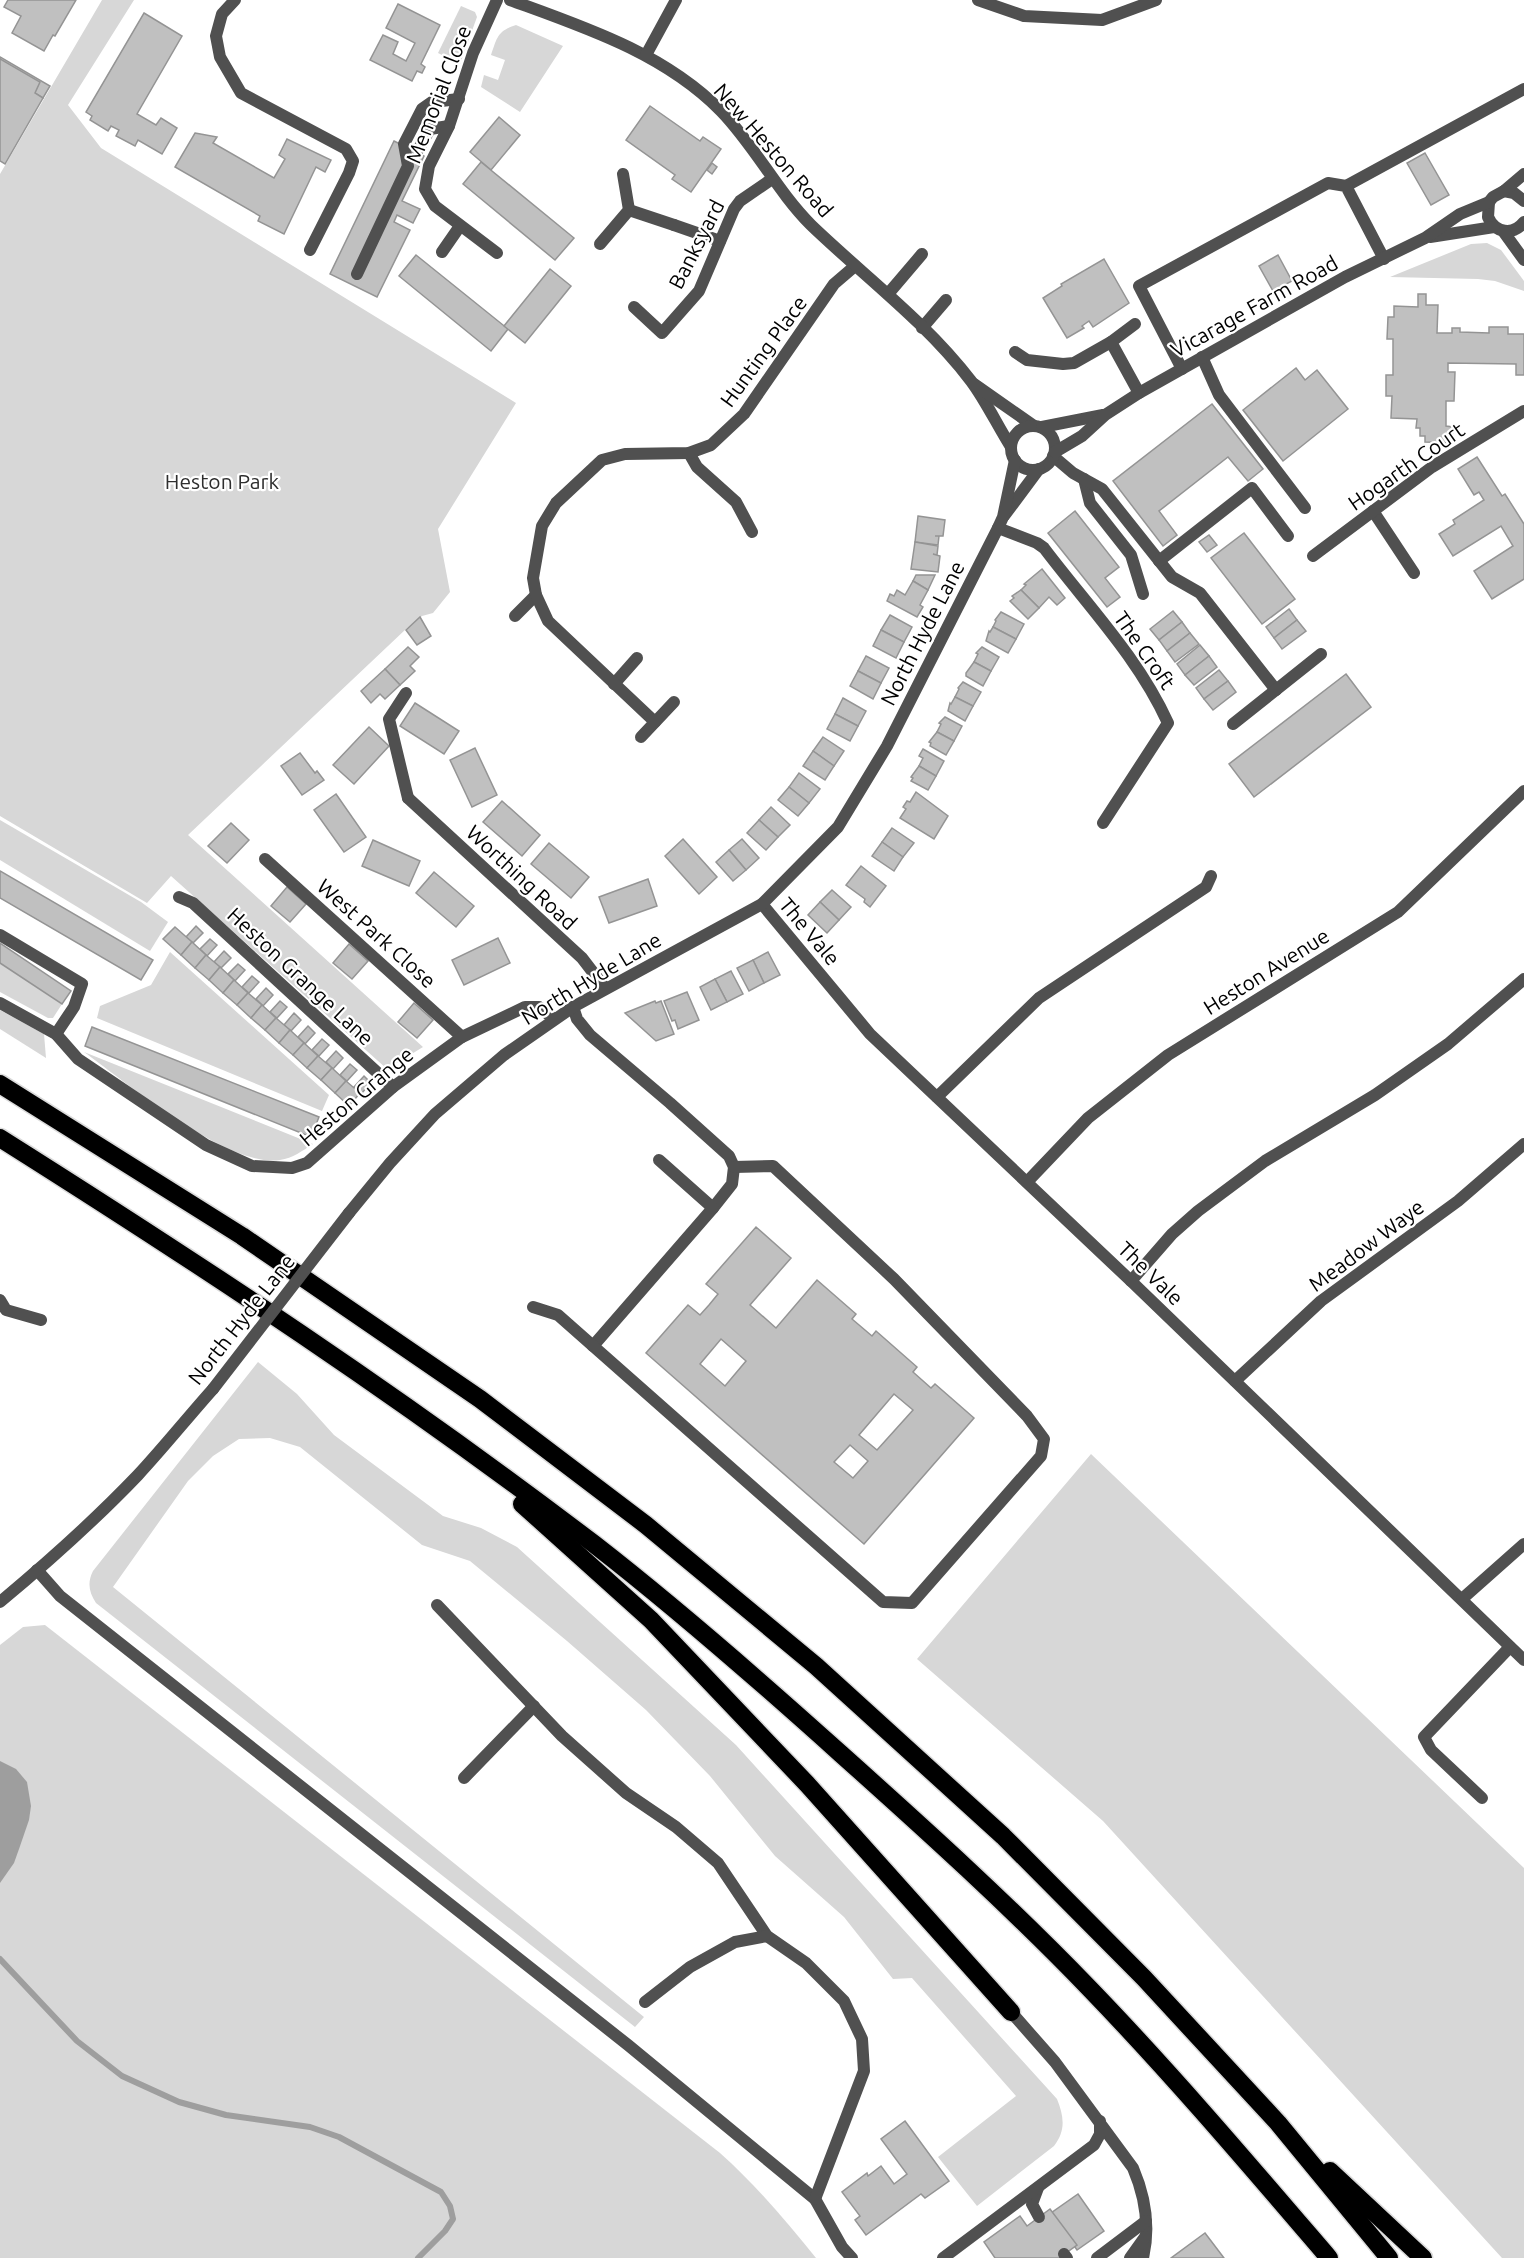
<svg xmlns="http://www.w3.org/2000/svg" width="1524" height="2258" font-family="Ubuntu,sans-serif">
  <rect width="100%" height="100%" fill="#fff"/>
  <!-- green -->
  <g fill="#d7d7d7">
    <polygon points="102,0 134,0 68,105 101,148 516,403 438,529 450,592 433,613 422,616 406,629 188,835 423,1047 387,1069 171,876 147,903 0,816 0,174"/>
    <polygon points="461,6 475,12 477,17 460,64 438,53"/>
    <path d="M516,25L563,46L520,112L481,87L484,75L498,80L505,60L491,55C497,38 497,31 516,25Z"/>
    <polygon points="1487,243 1501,250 1524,281 1524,291 1495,281 1478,279 1390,277 1471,244"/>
    <polygon points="0,820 141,902 168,922 150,951 0,860"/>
    <polygon points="170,952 329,1095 322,1111 97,1018 100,1006 151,985"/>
    <polygon points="0,963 62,1004 53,1018 48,1018 0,992"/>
    <polygon points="0,1010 44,1034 46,1058 0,1029"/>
    <path d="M84,1052L313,1144C302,1151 293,1158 280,1160C228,1168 127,1083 84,1052Z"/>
    <path d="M258,1362L297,1394L334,1435L443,1516L481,1528L517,1547L736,1745L1057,2099C1064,2117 1066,2130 1054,2146L977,2206L938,2157L1016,2096L912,1978L893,1979L844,1917L775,1856L710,1776L646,1710L567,1641L470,1561L422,1545L300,1447L270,1438L239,1439L213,1456L188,1481L113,1587L644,2017L635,2027L96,1603C89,1592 87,1583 93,1571Z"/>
    <polygon points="1091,1454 1524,1868 1524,2258 1502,2258 1103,1821 917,1659"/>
    <path d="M45,1625L720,2153C756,2185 786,2221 816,2258H0V1645L23,1627Z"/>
  </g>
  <!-- water -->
  <polygon fill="#9e9e9e" points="0,1761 16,1769 27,1782 31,1806 29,1820 19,1849 14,1863 0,1883"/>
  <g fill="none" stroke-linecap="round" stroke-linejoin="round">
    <!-- stream -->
    <polyline stroke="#9e9e9e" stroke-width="6" points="0,1959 77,2041 122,2076 179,2102 226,2115 310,2127 339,2137 441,2192 450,2206 453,2219 445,2231 418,2258"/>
  </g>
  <!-- building -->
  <g fill="#c0c0c0" stroke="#949494" stroke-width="1.5" fill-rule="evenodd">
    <polygon points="8,0 76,0 55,36 53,35 44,51 12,33 21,16 4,7"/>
    <polygon points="398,4 440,25 421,64 425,67 422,73 417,71 412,81 370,60 383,35 398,42 393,54 406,61 415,43 386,28"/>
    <polygon points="144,13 182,36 137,114 156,125 161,118 177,128 162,154 138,140 135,146 116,136 119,130 111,126 108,131 90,120 92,116 86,112"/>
    <polygon points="0,57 50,86 43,98 0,73"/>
    <polygon points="0,59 40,82 35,93 43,98 5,164 0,161"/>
    <polygon points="650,106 700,141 703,137 721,149 691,192 672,179 675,175 626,140"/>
    <polygon points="499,117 520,135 491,170 470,152"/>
    <polygon points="195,133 217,137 213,143 274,178 285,159 279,155 287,139 331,160 325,172 316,167 284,234 258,221 260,216 175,167"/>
    <polygon points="394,141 424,156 402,201 420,209 413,223 397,215 394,222 410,230 377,297 330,274"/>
    <polygon points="1425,153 1449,195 1431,205 1407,163"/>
    <polygon points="481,162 574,238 555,260 463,184"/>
    <polygon points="712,163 717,167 712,174 707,170"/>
    <polygon points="416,255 508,329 491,351 399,276"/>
    <polygon points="1278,255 1292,281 1273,291 1259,266"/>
    <polygon points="1104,259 1129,303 1093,327 1089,321 1082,326 1084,328 1067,338 1043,298 1062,286 1061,284"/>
    <polygon points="550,269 571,286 525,343 504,326"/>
    <polygon points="1418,294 1426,294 1426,305 1438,305 1437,333 1452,333 1452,328 1460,328 1460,332 1489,333 1489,327 1508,327 1508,334 1524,334 1524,375 1516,375 1516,364 1448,363 1448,372 1455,372 1454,401 1446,401 1446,426 1453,427 1452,443 1425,442 1425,436 1420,436 1420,428 1416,428 1417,419 1391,418 1392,396 1386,396 1386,375 1393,375 1393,339 1387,339 1388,317 1394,317 1394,306 1418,307"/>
    <polygon points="1296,368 1305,380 1317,370 1348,409 1283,461 1243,410"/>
    <polygon points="1212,404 1263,469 1248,481 1228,457 1159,511 1177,535 1163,546 1113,481"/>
    <polygon points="1477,457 1502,496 1505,494 1524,524 1524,579 1492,599 1474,571 1513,546 1501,526 1453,556 1439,534 1455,524 1453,520 1484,500 1479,492 1474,495 1458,469"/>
    <polygon points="1075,511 1119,567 1105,578 1120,597 1107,607 1048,533"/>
    <polygon points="918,516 945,520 943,536 935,536 939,536 938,545 915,542"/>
    <polygon points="1244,533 1295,599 1262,624 1211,558"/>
    <polygon points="1209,535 1217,545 1207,552 1199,542"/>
    <polygon points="915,542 938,546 937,555 933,554 940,556 938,572 911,569"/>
    <polygon points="1042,569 1065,598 1057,605 1049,597 1039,608 1021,590 1026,585 1024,584"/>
    <polygon points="916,575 935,575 928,590 913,581"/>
    <polygon points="913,581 928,590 920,605 923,607 917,617 887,601 890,594 894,596 897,590 905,595"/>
    <polygon points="1021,590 1039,608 1028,619 1010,601 1014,598 1012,596"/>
    <polygon points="1289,609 1297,620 1274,638 1266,627"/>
    <polygon points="1173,611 1182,622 1159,640 1150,629"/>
    <polygon points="1001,612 1024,624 1016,639 993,627 996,621 995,620"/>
    <polygon points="890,615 912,627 904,642 881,630"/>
    <polygon points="420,617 431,636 417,645 406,630"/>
    <polygon points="1297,620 1306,631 1282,649 1274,638"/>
    <polygon points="1182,622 1190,633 1167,651 1159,640"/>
    <polygon points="993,627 1016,639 1008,653 986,641 989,631 990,632"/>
    <polygon points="881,630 904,642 896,658 873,646"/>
    <polygon points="1190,633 1199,644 1175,662 1167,651"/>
    <polygon points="1200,645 1209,656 1185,675 1177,664"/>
    <polygon points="408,647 419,657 410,666 415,671 400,685 385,669"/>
    <polygon points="982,647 999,657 991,671 974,662 978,654 976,653"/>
    <polygon points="866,656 889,668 881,683 858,671"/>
    <polygon points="1209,656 1217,667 1194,685 1185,675"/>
    <polygon points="974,662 991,671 983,686 966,676 966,673"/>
    <polygon points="385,669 400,685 385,699 380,694 371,703 361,691"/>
    <polygon points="1219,670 1228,681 1204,699 1196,688"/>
    <polygon points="858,671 881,683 873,699 850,686"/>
    <polygon points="1346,674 1371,707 1254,797 1229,764"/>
    <polygon points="1228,681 1236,692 1213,710 1204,699"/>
    <polygon points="963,682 981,692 973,706 955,697 959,689 958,688"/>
    <polygon points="955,697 973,706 965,721 948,711 950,703 951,704"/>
    <polygon points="843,698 866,711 858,726 835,714"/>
    <polygon points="415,703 459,731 444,754 400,726"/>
    <polygon points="835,714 858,726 850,741 827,729"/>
    <polygon points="945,717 962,726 954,741 937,732 941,724 939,723"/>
    <polygon points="369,727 389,746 354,784 333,765"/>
    <polygon points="937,732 954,741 946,755 930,746 931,743 929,742"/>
    <polygon points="823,737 844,751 834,766 813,751"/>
    <polygon points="475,748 497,795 472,807 450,760"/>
    <polygon points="923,749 944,761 936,776 919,766 923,758 919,756"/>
    <polygon points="813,751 834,766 825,780 803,766"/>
    <polygon points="300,753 315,773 317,771 324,780 302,795 281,766"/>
    <polygon points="919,766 936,776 928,790 911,781 913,778 911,777"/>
    <polygon points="799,773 820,789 809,803 789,787"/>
    <polygon points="789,787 809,803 798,816 778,800"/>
    <polygon points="916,792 948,816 934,839 900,818 906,809 903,807 907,801 910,802"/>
    <polygon points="336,794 366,837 344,852 314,810"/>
    <polygon points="502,801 540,835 522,856 483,822"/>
    <polygon points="771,807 790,825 778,837 759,820"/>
    <polygon points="759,820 778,837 766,850 747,833"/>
    <polygon points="231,823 249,840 227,863 208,846"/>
    <polygon points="892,828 914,843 903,857 882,842"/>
    <polygon points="683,839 717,877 699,894 665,856"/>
    <polygon points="742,839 759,858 746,870 729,850"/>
    <polygon points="373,840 420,861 409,886 362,866"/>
    <polygon points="882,842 903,857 894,871 872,856"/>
    <polygon points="549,843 589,877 571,898 531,864"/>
    <polygon points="729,850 746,870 733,881 716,862"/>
    <polygon points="861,866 886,886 870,907 864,902 865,899 846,885"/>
    <polygon points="0,871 153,960 141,980 0,898"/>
    <polygon points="434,872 474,906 456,927 416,893"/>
    <polygon points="648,879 657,906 609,923 599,897"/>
    <polygon points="287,887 306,904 290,922 271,906"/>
    <polygon points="832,890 851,907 839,920 820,902"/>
    <polygon points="820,902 839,920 827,933 808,915"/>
    <polygon points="196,926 203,933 193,943 186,937"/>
    <polygon points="175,927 192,942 181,955 163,939"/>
    <polygon points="498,938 510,963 464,985 452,960"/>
    <polygon points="210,939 217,945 207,956 200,949"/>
    <polygon points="192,942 206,955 195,968 181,955"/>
    <polygon points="0,943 71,991 62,1004 0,963"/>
    <polygon points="349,944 368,961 352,979 333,963"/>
    <polygon points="224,951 231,958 221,968 214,962"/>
    <polygon points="768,952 780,975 764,983 753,960"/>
    <polygon points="206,955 220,967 209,980 195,968"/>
    <polygon points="753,960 764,983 749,991 737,968"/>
    <polygon points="238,964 245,970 235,981 228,974"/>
    <polygon points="220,967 234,980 223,993 209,980"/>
    <polygon points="731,971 743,994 727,1002 715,979"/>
    <polygon points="252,976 259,982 249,993 242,987"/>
    <polygon points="715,979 727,1002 711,1010 700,987"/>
    <polygon points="234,980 248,993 237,1005 223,993"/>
    <polygon points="266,988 273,995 263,1006 256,999"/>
    <polygon points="687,992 699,1020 678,1029 675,1020 672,1021 664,1001"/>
    <polygon points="248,993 262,1005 251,1018 237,1005"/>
    <polygon points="280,1001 287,1007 277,1018 270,1012"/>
    <polygon points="655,1001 656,1003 661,1001 674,1034 656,1041 625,1013"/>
    <polygon points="414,1003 433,1020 417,1038 398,1022"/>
    <polygon points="262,1005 276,1018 265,1030 251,1018"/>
    <polygon points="294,1013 301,1020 291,1031 284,1025"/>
    <polygon points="276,1018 290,1030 279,1043 265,1030"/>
    <polygon points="308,1026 315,1033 305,1044 298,1037"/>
    <polygon points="92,1027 319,1117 311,1137 85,1046"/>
    <polygon points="290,1030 304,1043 293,1055 279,1043"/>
    <polygon points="322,1039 329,1045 319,1056 312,1050"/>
    <polygon points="304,1043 318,1056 307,1068 293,1055"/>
    <polygon points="336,1051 343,1058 333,1069 326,1062"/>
    <polygon points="318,1056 332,1068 321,1080 307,1068"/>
    <polygon points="350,1064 357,1070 347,1081 340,1075"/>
    <polygon points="332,1068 346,1081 335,1093 321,1080"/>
    <polygon points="364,1076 371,1083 361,1094 354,1087"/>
    <polygon points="346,1081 360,1093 349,1106 335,1093"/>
    <path d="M756,1227L791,1258L750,1305L776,1328L817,1280L856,1314L852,1319L872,1336L876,1331L917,1367L913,1372L931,1388L935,1384L974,1418L864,1544L646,1353L688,1305L700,1315L709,1305L718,1294L706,1284ZM721,1339L746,1361L725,1386L700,1364ZM894,1394L913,1410L877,1450L859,1435ZM850,1445L868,1461L853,1478L834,1462Z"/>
    <polygon points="905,2121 949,2181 925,2198 921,2194 866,2235 855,2220 860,2216 842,2192 867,2173 868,2176 881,2166 894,2184 907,2174 881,2139"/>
    <polygon points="1078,2194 1104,2231 1077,2250 1051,2213"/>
    <polygon points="1050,2209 1077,2245 1059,2258 995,2258 984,2242 1020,2216 1027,2226"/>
    <polygon points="1205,2233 1224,2258 1171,2258"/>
  </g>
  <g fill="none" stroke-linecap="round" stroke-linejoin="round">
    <defs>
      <g id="motorway">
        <polyline points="0,1084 242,1236 480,1399 646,1525 816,1666 1003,1836 1144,1978 1278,2123 1389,2258"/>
        <path d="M0,1138C203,1266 403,1398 594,1544C679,1610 761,1682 841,1754C926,1830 1011,1907 1090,1989C1173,2075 1251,2167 1329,2258"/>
        <polyline points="522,1504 651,1620 807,1784 1011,2012"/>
        <polyline points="1330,2171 1423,2258"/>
      </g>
    </defs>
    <!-- motorway casing -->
    <use href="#motorway" stroke="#dbdbdb" stroke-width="21"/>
    <!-- service -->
    <g stroke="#505050" stroke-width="12">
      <polyline points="418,150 430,129 449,126"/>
      <polyline points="1346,186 1524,89"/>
      <polyline points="629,210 674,225"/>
      <polyline points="600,244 629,210 623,174"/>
      <polyline points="357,274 408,166 404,144 422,109 432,102 459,99"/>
      <polyline points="888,294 922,254"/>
      <polyline points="922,328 946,300"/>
      <polyline points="1111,342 1139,393"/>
      <polyline points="1015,352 1027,360 1063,364 1074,363 1111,342 1135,324"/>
      <polyline points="1202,357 1219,395 1305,508"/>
      <polyline points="1182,369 1139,286 1328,183 1346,186 1384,259"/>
      <polyline points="689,453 697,467 736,502 752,532"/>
      <polyline points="1084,479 1090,503 1131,555 1143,594"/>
      <polyline points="1373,511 1414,573"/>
      <polyline points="515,616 536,595"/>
      <polyline points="614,684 637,658"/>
      <polyline points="406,693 389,719 408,798"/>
      <polyline points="0,935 82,984 74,1007 56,1034"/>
      <polyline points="573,1007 577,1019 590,1035 670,1103 729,1156 734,1167 732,1184 713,1208 593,1346"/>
      <polyline points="937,1097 1039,998 1206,887 1211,876"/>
      <polyline points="659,1160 713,1208"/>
      <polyline points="1131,1281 1172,1234 1198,1211 1265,1161 1375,1095 1448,1044 1524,979"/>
      <polyline points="533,1307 558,1315 883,1602 912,1603 1041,1456 1044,1439 1027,1416 894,1279 773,1166 734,1167"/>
      <polyline points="37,1570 60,1596 628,2045 815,2199 842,2247 852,2258"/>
      <polyline points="437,1605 562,1736 626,1793 676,1827 718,1863 767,1936 806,1963 844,2001 862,2039 864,2071 815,2199"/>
      <polyline points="464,1778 534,1706"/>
      <polyline points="1482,1798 1431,1750 1424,1737 1510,1647"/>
      <polyline points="645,2002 690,1967 735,1942 767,1936"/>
      <path d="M1011,2012L1055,2062L1133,2168C1145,2196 1150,2228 1143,2258"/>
      <polyline points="1038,2188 1032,2204 1039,2217"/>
      <polyline points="1064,2254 1067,2258"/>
      <polyline points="943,2258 1094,2145 1100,2134 1100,2121"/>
      <polyline points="1097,2258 1146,2221"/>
      <polyline points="1130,2258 1145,2237"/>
    </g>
    <!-- minor -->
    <g stroke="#505050" stroke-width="12">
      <polyline points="235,0 222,14 216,36 220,57 241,93 346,149 353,161 349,173 310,250"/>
      <polyline points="497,0 473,53 449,126 429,166 425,189 435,206 497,253"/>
      <polyline points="978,0 1024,16 1102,20 1156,0"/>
      <polyline points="674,225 720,241"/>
      <polyline points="442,252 460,226"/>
      <polyline points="634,307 662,333 699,291 734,209 740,201 772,179"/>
      <polyline points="1053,456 1073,473 1102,489 1172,577 1200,593 1276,690"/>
      <path d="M998,528L1037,543L1044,548C1087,605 1138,657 1168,723L1103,823"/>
      <polyline points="1313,556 1432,467 1524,411"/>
      <polyline points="1159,561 1252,488 1288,536"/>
      <polyline points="655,722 548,621 536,595 533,578 542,526 556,503 602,460 625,454 689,453 711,445 744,414 834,284 855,266"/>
      <polyline points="1233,724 1321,654"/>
      <polyline points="641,737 674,702"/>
      <polyline points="408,798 582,958 605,988"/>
      <polyline points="265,859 462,1037"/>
      <polyline points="179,897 193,903 393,1087"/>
      <polyline points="762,904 870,1034 1131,1281 1524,1660"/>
      <polyline points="0,1003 56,1034 78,1059 206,1145 252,1166 292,1168 307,1163 393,1087 462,1037 525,1007 539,1007 554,1019"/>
      <polyline points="1027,1182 1088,1118 1168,1055 1398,912 1524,791"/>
      <polyline points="0,1300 6,1310 41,1320"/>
      <polyline points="1235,1381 1321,1301 1458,1201 1524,1144"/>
      <polyline points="1462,1599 1524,1544"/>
    </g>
    <!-- tertiary -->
    <g stroke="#505050" stroke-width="12">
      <path d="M510,0C584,27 664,53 721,111C755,146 777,191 811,225C864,276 926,322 971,381C986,401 997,425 1011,447"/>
      <polyline points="646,55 676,0"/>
      <polyline points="1504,191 1514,193 1524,201"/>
      <path d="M1489,202L1488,217C1495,233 1513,236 1524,222"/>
      <polyline points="1503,231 1524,260"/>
      <polyline points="1430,237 1494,227"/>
      <polyline points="974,384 1034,426"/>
      <circle cx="1033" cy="448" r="22"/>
      <polyline points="1042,427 1103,415"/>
      <polyline points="1055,452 1082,436 1105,415 1139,393 1345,277 1425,238 1460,214 1489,202 1493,197 1504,191 1524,174"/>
      <polyline points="1004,516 1039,469"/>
      <polyline points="349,1213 390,1163 435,1114 504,1055 573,1007 762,904 838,827 887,746 998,528 1003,517 1015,460"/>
      <path d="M0,1602C48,1562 95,1520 138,1475C164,1447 188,1417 213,1389"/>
    </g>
    <!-- motorway -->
    <use href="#motorway" stroke="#000" stroke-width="18"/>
    <!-- tertiary-bridge -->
    <polyline stroke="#505050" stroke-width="12" points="213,1389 349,1213"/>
  </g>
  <g text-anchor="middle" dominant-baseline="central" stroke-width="4.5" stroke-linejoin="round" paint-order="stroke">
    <!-- street labels -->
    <g font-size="21" fill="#000" stroke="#fff">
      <text transform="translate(438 94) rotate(-69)">Memorial Close</text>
      <text transform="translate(774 150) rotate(49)">New Heston Road</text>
      <text transform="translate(696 244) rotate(-63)">Banksyard</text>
      <text transform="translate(1254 306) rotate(-29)">Vicarage Farm Road</text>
      <text transform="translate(763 351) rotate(-54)">Hunting Place</text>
      <text transform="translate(1406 466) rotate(-35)">Hogarth Court</text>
      <text transform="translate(922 633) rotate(-63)">North Hyde Lane</text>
      <text transform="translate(1145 650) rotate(55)">The Croft</text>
      <text transform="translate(522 877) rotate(43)">Worthing Road</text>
      <text transform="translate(810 931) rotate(50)">The Vale</text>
      <text transform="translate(377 933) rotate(42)">West Park Close</text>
      <text transform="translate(1266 971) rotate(-32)">Heston Avenue</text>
      <text transform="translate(301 976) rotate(43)">Heston Grange Lane</text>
      <text transform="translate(591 978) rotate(-31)">North Hyde Lane</text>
      <text transform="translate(356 1096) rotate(-40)">Heston Grange</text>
      <text transform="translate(1366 1245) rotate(-37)">Meadow Waye</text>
      <text transform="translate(1151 1273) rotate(44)">The Vale</text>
      <text transform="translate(241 1319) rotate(-52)">North Hyde Lane</text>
    </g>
    <!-- park labels -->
    <g font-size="21" fill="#2e2e2e" stroke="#fff">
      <text x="222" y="481">Heston Park</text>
    </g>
  </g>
</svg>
